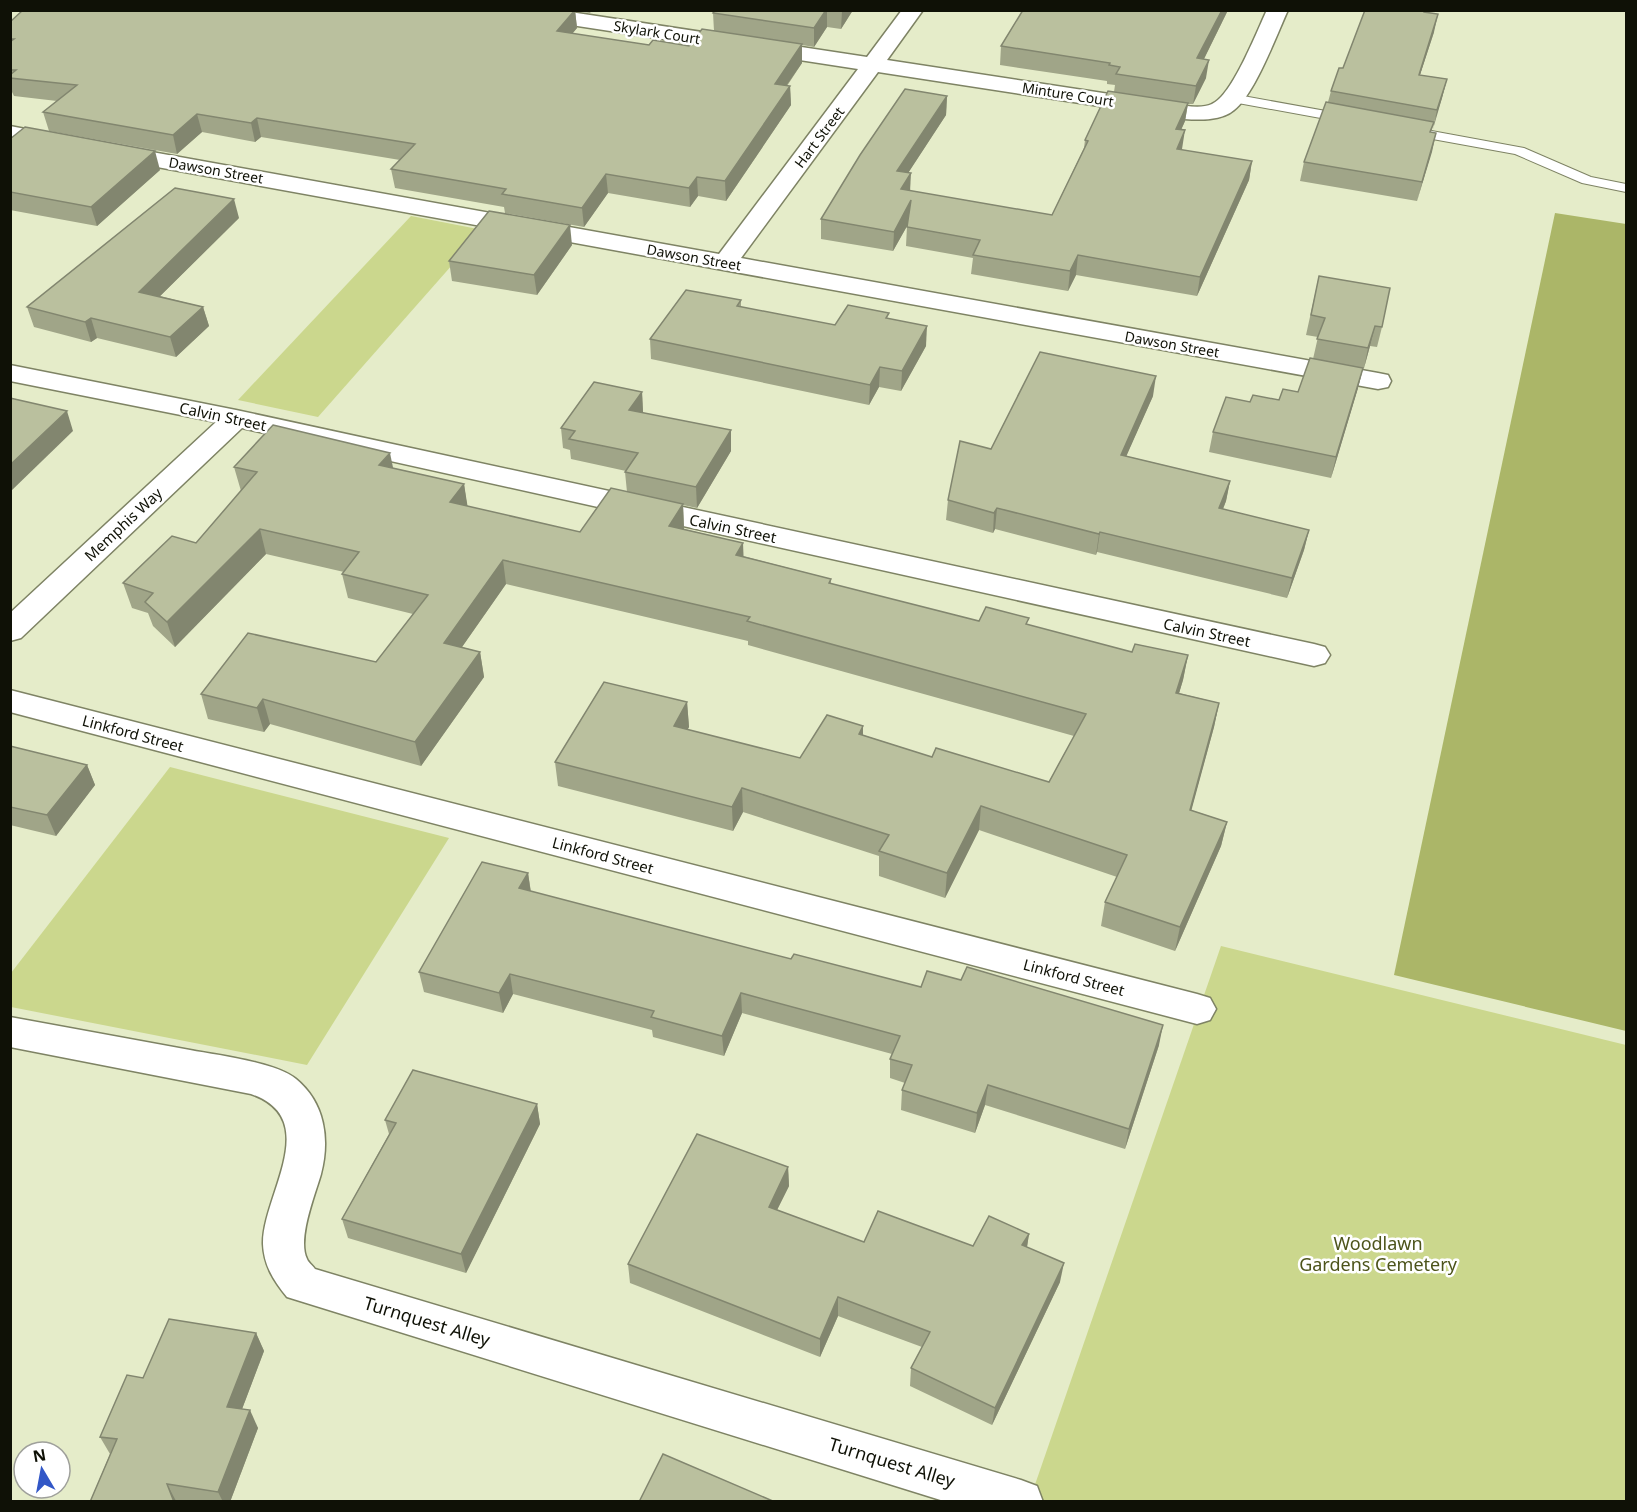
<svg xmlns="http://www.w3.org/2000/svg" width="1637" height="1512" font-family="'Noto Sans',sans-serif">
  <rect width="100%" height="100%" fill="#e5ecc9"/>
  <!-- green -->
  <g fill="#cbd78d">
    <polygon points="411,216 483,230 318,417 238,400"/>
    <polygon points="170,767 449,838 307,1065 11,1007 11,973"/>
    <polygon points="1221,946 1626,1045 1626,1501 1029,1502"/>
  </g>
  <!-- forest -->
  <polygon fill="#abb668" points="1555,213 1626,224 1626,1031 1394,975"/>
  <g fill="none" stroke-linecap="round" stroke-linejoin="round">
    <defs>
      <g id="lane">
        <polygon points="1232,94 1348,115 1355,119 1348,123 1227,101 1225,98 1227,95"/>
        <polygon points="1410,127 1524,148 1591,177 1626,184 1626,192 1582,183 1515,154 1405,134 1403,131 1405,128"/>
      </g>
      <g id="street">
        <path d="M502,10H557L867,57L902,10H923L887,60L1175,104C1186,106 1201,109 1212,104C1232,96 1257,31 1267,10H1288C1276,36 1255,94 1234,110C1221,121 1200,120 1184,119L878,72L741,258L1378,373L1388,375L1391,381L1388,387L1378,389L113,159L105,157L101,152L105,147L113,145L719,254L858,69L512,16L505,14Z"/>
        <polygon points="10,126 67,137 70,142 67,147 59,149 10,140"/>
        <polygon points="10,365 236,410 1314,644 1325,647 1330,655 1325,663 1314,666 242,428 21,638 10,641 10,613 216,422 10,381"/>
        <polygon points="10,690 1197,994 1210,998 1216,1009 1210,1020 1197,1024 10,712"/>
        <path d="M10,1017C70,1028 130,1039 190,1050C216,1055 276,1062 296,1079C325,1103 330,1139 321,1174C315,1195 297,1239 307,1259C308,1262 313,1266 315,1269L1021,1480L1037,1486L1043,1502H947L287,1297C274,1281 264,1266 263,1244C262,1196 324,1119 251,1094L10,1047Z"/>
      </g>
    </defs>
    <!-- lane casing -->
    <use href="#lane" stroke="#7e8364" stroke-width="2"/>
    <!-- street casing -->
    <use href="#street" stroke="#7e8364" stroke-width="3"/>
    <!-- lane -->
    <use href="#lane" fill="#fff" fill-rule="evenodd"/>
    <!-- street -->
    <use href="#street" fill="#fff" fill-rule="evenodd"/>
  </g>
  <!-- wall -->
  <g fill="#a0a588">
    <polygon points="23,10 592,10 590,13 575,11 577,28 572,34 649,45 689,46 714,31 713,13 715,10 853,10 841,29 827,27 814,47 802,45 802,63 787,86 790,86 791,105 726,201 698,196 690,207 608,193 584,227 505,213 504,207 395,188 391,169 400,160 261,137 255,142 202,132 177,154 49,131 43,112 57,101 14,96 10,88 10,22"/>
    <polygon points="1023,10 1228,10 1204,59 1206,78 1193,104 1188,104 1185,121 1181,130 1182,150 1252,161 1249,180 1197,296 1076,275 1068,291 971,274 973,258 906,246 907,226 893,251 821,239 821,219 947,96 946,115 908,173 910,191 1052,215 1084,148 1085,140 1114,92 1115,85 1107,84 1107,81 1000,65 1001,46"/>
    <polygon points="1427,12 1434,32 1420,75 1447,79 1442,98 1431,132 1436,133 1417,201 1300,181 1304,162 1328,102 1331,91 1343,68"/>
    <polygon points="10,139 160,170 97,226 10,210"/>
    <polygon points="239,218 160,296 203,307 209,326 176,357 97,338 91,342 34,327 27,307"/>
    <polygon points="572,245 537,295 452,281 449,261"/>
    <polygon points="1319,276 1382,327 1377,347 1370,346 1364,368 1363,368 1358,388 1331,478 1209,452 1213,432 1250,402 1279,400 1298,392 1313,359 1318,337 1306,335"/>
    <polygon points="741,300 741,307 835,325 888,319 926,346 901,391 879,387 869,405 651,359 650,339"/>
    <polygon points="642,392 643,413 731,451 697,508 683,505 684,529 743,543 743,556 831,579 831,584 979,621 1028,625 1132,652 1188,655 1183,680 1179,693 1219,703 1214,727 1191,810 1227,822 1221,846 1175,951 1101,926 1105,902 1117,877 979,830 945,898 879,876 879,856 743,812 733,831 558,786 555,762 687,702 689,727 687,730 800,758 863,735 932,757 1049,782 1074,736 748,645 748,641 506,584 462,647 480,652 484,677 421,766 270,724 264,732 208,719 201,694 376,662 413,614 348,598 342,574 344,572 266,554 175,647 153,626 148,613 132,608 123,583 196,543 241,491 234,467 393,468 464,484 467,506 580,532 627,492 625,472 626,471 571,459 570,450 563,448 561,428"/>
    <polygon points="1153,396 1126,456 1230,481 1226,501 1223,509 1309,530 1304,550 1287,598 1097,552 1096,555 995,529 993,533 946,520 948,500 991,449"/>
    <polygon points="10,746 87,765 95,785 56,836 10,825"/>
    <polygon points="528,873 531,892 791,959 921,987 1159,1045 1125,1149 985,1105 975,1133 901,1110 902,1090 905,1083 890,1078 890,1059 892,1054 742,1013 724,1056 653,1037 652,1030 513,994 503,1013 424,992 419,972"/>
    <polygon points="537,1104 540,1124 466,1273 348,1238 342,1219 389,1134 385,1120"/>
    <polygon points="788,1167 789,1186 777,1210 864,1242 973,1246 1029,1234 1027,1247 1060,1282 992,1425 910,1386 911,1368 922,1347 838,1316 820,1357 630,1283 628,1264"/>
    <polygon points="256,1333 264,1351 242,1409 258,1428 230,1502 90,1502 110,1454 100,1437 143,1378"/>
  </g>
  <!-- shaded-wall -->
  <g fill="#82866f">
    <polygon points="575,10 577,28 559,49 557,31"/>
    <polygon points="826,10 827,10 827,27 814,47 814,28"/>
    <polygon points="853,10 841,29 842,11"/>
    <polygon points="1222,10 1228,10 1195,77 1197,58"/>
    <polygon points="1438,14 1434,32 1414,93 1419,75"/>
    <polygon points="802,44 802,63 775,102 775,84"/>
    <polygon points="1209,60 1206,78 1193,104 1196,86"/>
    <polygon points="1447,79 1442,98 1433,129 1437,110"/>
    <polygon points="790,86 791,105 726,201 725,181"/>
    <polygon points="947,96 946,115 897,190 897,171"/>
    <polygon points="1188,103 1185,121 1173,148 1176,129"/>
    <polygon points="197,114 202,132 177,154 173,135"/>
    <polygon points="257,118 261,137 255,142 251,123"/>
    <polygon points="1185,130 1182,149 1174,168 1177,149"/>
    <polygon points="1436,133 1432,152 1417,201 1422,182"/>
    <polygon points="155,151 160,170 97,226 91,207"/>
    <polygon points="1252,161 1249,180 1197,296 1200,277"/>
    <polygon points="911,173 910,192 901,189"/>
    <polygon points="606,174 608,193 584,227 582,208"/>
    <polygon points="697,177 698,196 690,207 689,188"/>
    <polygon points="234,199 239,218 145,311 139,292"/>
    <polygon points="911,200 911,219 893,251 894,232"/>
    <polygon points="570,225 572,245 537,295 534,275"/>
    <polygon points="1078,255 1076,275 1068,291 1070,271"/>
    <polygon points="203,307 209,326 176,357 170,337"/>
    <polygon points="91,318 97,338 91,342 85,322"/>
    <polygon points="927,326 926,346 901,391 902,371"/>
    <polygon points="1375,326 1370,346 1364,368 1368,348"/>
    <polygon points="880,367 879,387 869,405 870,385"/>
    <polygon points="1363,368 1358,388 1331,478 1336,457"/>
    <polygon points="1156,376 1153,396 1118,475 1121,455"/>
    <polygon points="642,392 643,412 631,430 629,410"/>
    <polygon points="67,411 73,431 10,492 10,465"/>
    <polygon points="731,430 731,451 697,508 696,487"/>
    <polygon points="390,453 395,477 379,465"/>
    <polygon points="1230,481 1226,501 1215,529 1219,508"/>
    <polygon points="464,484 468,509 450,502"/>
    <polygon points="683,504 684,529 671,551 669,526"/>
    <polygon points="997,508 995,529 993,533 994,513"/>
    <polygon points="260,529 266,554 175,647 167,622"/>
    <polygon points="1309,530 1304,550 1287,598 1292,578"/>
    <polygon points="1100,532 1097,552 1096,555 1099,534"/>
    <polygon points="743,543 744,567 736,555"/>
    <polygon points="503,560 506,584 448,667 444,643"/>
    <polygon points="480,652 484,677 421,766 415,742"/>
    <polygon points="1188,655 1183,680 1172,717 1176,693"/>
    <polygon points="263,699 270,724 264,732 257,708"/>
    <polygon points="687,702 689,727 675,751 674,726"/>
    <polygon points="1219,703 1214,727 1185,834 1190,810"/>
    <polygon points="863,726 863,751 859,734"/>
    <polygon points="87,765 95,785 56,836 47,815"/>
    <polygon points="742,788 743,812 733,831 732,807"/>
    <polygon points="981,806 979,830 945,898 947,873"/>
    <polygon points="1227,822 1221,846 1175,951 1180,927"/>
    <polygon points="528,873 531,894 519,888"/>
    <polygon points="510,974 513,994 503,1013 499,993"/>
    <polygon points="741,993 742,1013 724,1056 722,1036"/>
    <polygon points="1163,1025 1159,1045 1125,1149 1129,1129"/>
    <polygon points="988,1085 985,1105 975,1133 977,1113"/>
    <polygon points="537,1104 540,1124 466,1273 461,1254"/>
    <polygon points="788,1167 789,1186 769,1226 769,1207"/>
    <polygon points="1029,1234 1026,1253 1022,1245"/>
    <polygon points="1064,1263 1060,1282 992,1425 995,1408"/>
    <polygon points="838,1297 838,1316 820,1357 820,1339"/>
    <polygon points="256,1333 264,1351 236,1425 227,1407"/>
    <polygon points="250,1410 258,1428 230,1502 223,1502 218,1492"/>
    <polygon points="167,1484 176,1501 177,1502 174,1502"/>
  </g>
  <!-- building -->
  <g fill="#bac09e" stroke="#82866f" stroke-width="1.5">
    <polygon points="23,10 575,10 557,31 649,45 653,40 689,46 702,29 802,44 775,84 790,86 725,181 697,177 689,188 606,174 582,208 502,194 506,189 391,169 415,144 257,118 251,123 197,114 173,135 43,112 77,85 10,78 10,75 16,70 10,70 10,42 14,39 10,39 10,22"/>
    <polygon points="715,10 826,10 814,28 713,13"/>
    <polygon points="1023,10 1222,10 1197,58 1209,60 1196,86 1116,74 1120,67 1109,65 1110,63 1001,46"/>
    <polygon points="1365,10 1424,10 1424,12 1438,14 1419,75 1447,79 1437,110 1331,91 1339,68 1343,68"/>
    <polygon points="905,89 947,96 897,171 911,173 901,189 1052,215 1088,141 1085,140 1108,91 1188,103 1176,129 1185,130 1177,149 1252,161 1200,277 1078,255 1070,271 973,255 980,240 907,227 911,200 894,232 821,219 860,155"/>
    <polygon points="1326,102 1434,122 1430,132 1436,133 1422,182 1304,162"/>
    <polygon points="25,127 155,151 91,207 10,192 10,139"/>
    <polygon points="175,188 234,199 139,292 203,307 170,337 91,318 85,322 27,307"/>
    <polygon points="489,211 570,225 534,275 449,261"/>
    <polygon points="1319,276 1390,288 1382,327 1375,326 1368,348 1317,339 1325,318 1311,315"/>
    <polygon points="686,290 741,300 737,306 835,325 848,305 889,313 886,318 927,326 902,371 880,367 870,385 650,339"/>
    <polygon points="1040,352 1156,376 1121,455 1230,481 1219,508 1309,530 1292,578 1100,532 1099,534 997,508 994,513 948,500 960,441 991,449"/>
    <polygon points="1310,358 1363,368 1336,457 1213,432 1226,397 1250,402 1253,395 1279,400 1283,389 1298,392"/>
    <polygon points="594,382 642,392 629,410 731,430 696,487 625,472 638,453 569,439 575,431 561,428"/>
    <polygon points="10,398 67,411 10,465"/>
    <polygon points="273,425 390,453 379,465 464,484 450,502 580,532 611,488 683,504 669,526 743,543 736,555 831,579 829,583 979,621 986,607 1029,618 1026,624 1132,652 1135,644 1188,655 1176,693 1219,703 1190,810 1227,822 1180,927 1105,902 1127,855 981,806 947,873 879,851 889,835 742,788 732,807 555,762 604,682 687,702 674,726 800,758 827,715 863,726 859,734 932,757 936,748 1049,782 1086,714 747,621 750,617 503,560 444,643 480,652 415,742 263,699 257,708 201,694 248,633 376,662 428,595 342,574 359,552 260,529 167,622 145,602 153,593 123,583 172,536 196,543 257,472 234,467"/>
    <polygon points="10,746 87,765 47,815 10,807"/>
    <polygon points="482,862 528,873 519,888 791,959 794,954 921,987 927,971 961,980 967,967 1163,1025 1129,1129 988,1085 977,1113 902,1090 912,1065 890,1059 900,1036 741,993 722,1036 651,1017 654,1011 510,974 499,993 419,972"/>
    <polygon points="413,1070 537,1104 461,1254 342,1219 396,1123 385,1120"/>
    <polygon points="697,1134 788,1167 769,1207 864,1242 878,1211 973,1246 989,1216 1029,1234 1022,1245 1064,1263 995,1408 911,1368 930,1332 838,1297 820,1339 628,1264"/>
    <polygon points="169,1319 256,1333 227,1407 250,1410 218,1492 167,1484 174,1502 90,1502 117,1439 100,1437 127,1375 143,1378"/>
    <polygon points="663,1454 775,1502 639,1502"/>
  </g>
  <g text-anchor="middle" dominant-baseline="central" stroke-width="5" stroke-linejoin="round" paint-order="stroke">
    <!-- far-street labels -->
    <g font-size="14" fill="#0f1106" stroke="#fff">
      <text transform="translate(657 32) rotate(9)">Skylark Court</text>
      <text transform="translate(1068 94) rotate(9)">Minture Court</text>
      <text transform="translate(819 137) rotate(-53)">Hart Street</text>
      <text transform="translate(216 170) rotate(10)">Dawson Street</text>
      <text transform="translate(694 257) rotate(10)">Dawson Street</text>
      <text transform="translate(1172 344) rotate(10)">Dawson Street</text>
    </g>
    <!-- street labels -->
    <g font-size="15" fill="#0f1106" stroke="#fff">
      <text transform="translate(223 416) rotate(12)">Calvin Street</text>
      <text transform="translate(123 524) rotate(-43)">Memphis Way</text>
      <text transform="translate(733 528) rotate(12)">Calvin Street</text>
      <text transform="translate(1207 632) rotate(12)">Calvin Street</text>
      <text transform="translate(133 733) rotate(15)">Linkford Street</text>
      <text transform="translate(603 855) rotate(15)">Linkford Street</text>
      <text transform="translate(1074 977) rotate(15)">Linkford Street</text>
    </g>
    <!-- near-park labels -->
    <g font-size="18" fill="#4d541b" stroke="#fff">
      <text x="1378" y="1243">Woodlawn<tspan x="1378" dy="21">Gardens Cemetery</tspan></text>
    </g>
    <!-- near-street labels -->
    <g font-size="18" fill="#0f1106" stroke="#fff">
      <text transform="translate(427 1321) rotate(17)">Turnquest Alley</text>
      <text transform="translate(892 1462) rotate(17)">Turnquest Alley</text>
    </g>
  </g>
  <!-- border -->
  <rect width="1637" height="1512" fill="none" stroke="#0f1106" stroke-width="24"/>
  <!-- north arrow -->
  <g transform="translate(42 1470) rotate(350)"><circle r="28" fill="#ffffff" stroke="#9fa09b" stroke-width="1.5"/>
  <path d="M0-4.5L10 22L0 15L-10 22Z" fill="#3257c7"/>
  <text y="-9" font-size="16" font-weight="bold" text-anchor="middle" fill="#0f1106">N</text>
  </g>
</svg>
